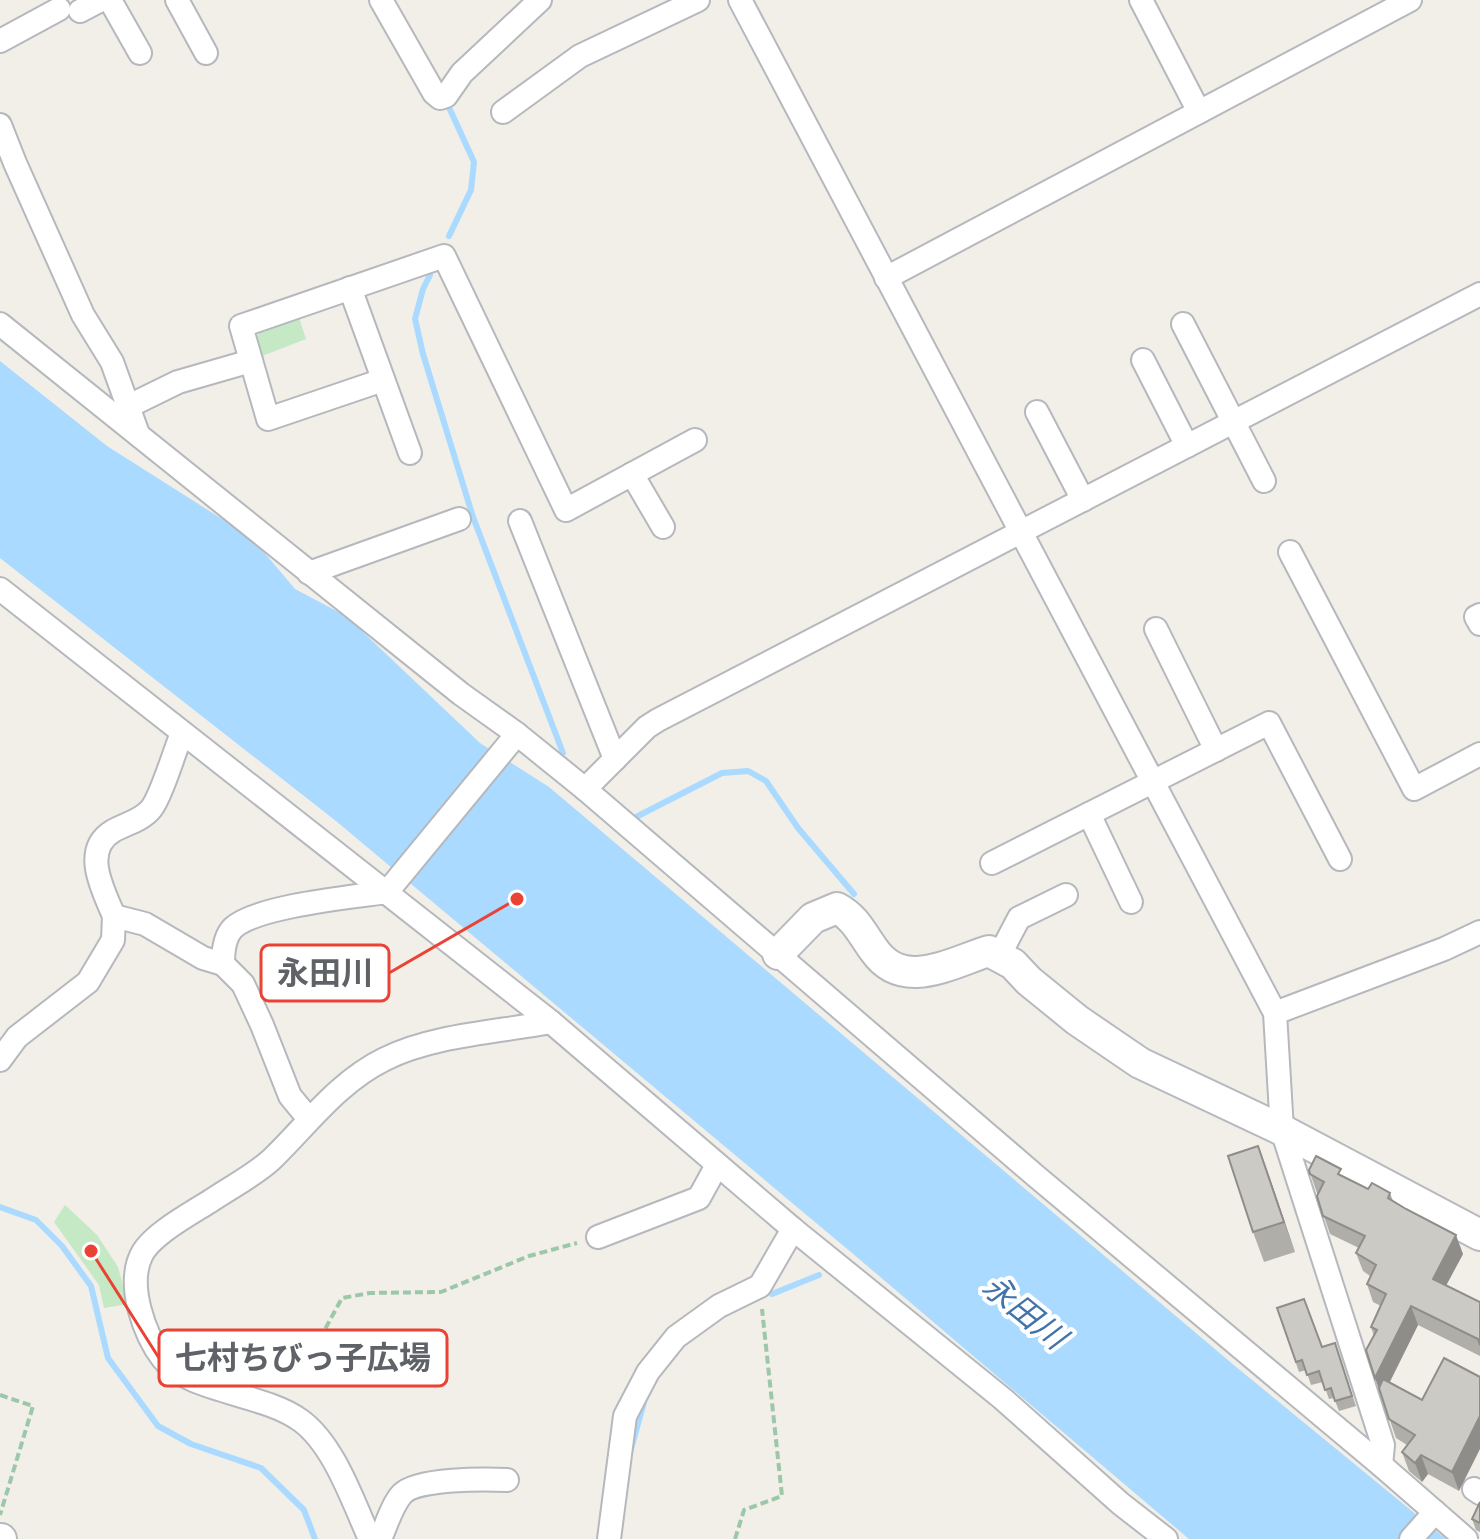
<svg xmlns="http://www.w3.org/2000/svg" width="1480" height="1539" font-family="Mulish,'Noto Sans JP',sans-serif">
  <rect width="100%" height="100%" fill="#f1efe8"/>
  <!-- green -->
  <g fill="#c5e8c5">
    <polygon points="298,315 306,339 262,356 257,338 260,329"/>
    <polygon points="65,1205 97,1235 118,1267 128,1304 104,1308 99,1285 54,1222"/>
  </g>
  <!-- water -->
  <polygon fill="#aadaff" points="0,361 107,446 252,538 295,589 346,616 480,743 549,787 1235,1366 1446,1539 1189,1539 852,1253 336,821 0,558"/>
  <g fill="none" stroke-linecap="round" stroke-linejoin="round">
    <!-- stream -->
    <g stroke="#aadaff" stroke-width="6">
      <polyline points="447,103 474,162 471,190 449,236"/>
      <polyline points="430,275 423,289 415,319 423,354 473,517 563,753"/>
      <polyline points="636,817 722,773 748,771 766,781 798,828 854,894"/>
      <polyline points="0,1207 36,1220 62,1246 91,1286 108,1358 158,1426 191,1444 261,1468 304,1510 315,1539"/>
      <polyline points="772,1294 819,1275"/>
      <polyline points="631,1449 644,1402"/>
    </g>
    <defs>
      <g id="street">
        <polyline points="110,0 140,53"/>
        <polyline points="177,0 206,53"/>
        <polyline points="381,0 434,93 440,98 446,96 462,73 540,0"/>
        <polyline points="740,0 1275,1013 1282,1130 1383,1445 1381,1465"/>
        <polyline points="1141,0 1199,112"/>
        <polyline points="80,11 101,0"/>
        <polyline points="0,41 59,9"/>
        <polyline points="503,112 580,56 698,0"/>
        <polyline points="0,125 15,163 83,315 112,362 138,434"/>
        <polyline points="886,278 1410,0"/>
        <polyline points="350,288 410,453"/>
        <polyline points="0,324 461,694 517,734 585,789 1037,1177 1381,1465 1466,1539"/>
        <polyline points="1183,324 1264,481"/>
        <polyline points="1143,360 1187,446"/>
        <polyline points="383,380 268,419 241,326 444,256 566,510 695,440"/>
        <polyline points="129,406 178,382 251,361"/>
        <polyline points="1037,412 1083,500"/>
        <polyline points="632,474 663,527"/>
        <polyline points="520,521 615,759"/>
        <polyline points="1290,552 1414,789 1480,754"/>
        <polyline points="309,573 459,519"/>
        <polyline points="0,589 551,1022 793,1229 1003,1399 1121,1504 1166,1539"/>
        <polyline points="1480,615 1476,617 1480,624"/>
        <polyline points="1156,629 1216,750"/>
        <path d="M182,733C175,750 161,797 151,809C141,821 125,824 113,831C81,850 103,890 114,916L145,924L203,958L223,964L243,984L262,1025L290,1096L309,1119"/>
        <polyline points="585,789 647,727 658,720 1480,294"/>
        <polyline points="1089,814 1131,902"/>
        <polyline points="992,863 1269,723 1340,859"/>
        <polyline points="999,956 1019,918 1066,895"/>
        <path d="M223,964C223,952 224,937 233,928C256,906 353,897 387,892L517,734"/>
        <polyline points="1275,1013 1444,949 1480,932"/>
        <polyline points="0,1060 17,1037 88,982 113,940 114,916"/>
        <polyline points="598,1237 699,1198 717,1165"/>
        <polyline points="1474,1489 1480,1493"/>
        <path d="M370,1539C353,1502 334,1444 300,1420C262,1393 189,1392 163,1359C144,1334 127,1286 141,1256C150,1235 192,1213 212,1200C231,1187 255,1175 272,1159C308,1124 338,1082 385,1059C433,1035 498,1032 551,1022"/>
        <path d="M380,1539C386,1526 392,1505 402,1494C417,1478 486,1479 507,1480"/>
        <polyline points="609,1539 625,1416 648,1372 676,1337 719,1306 760,1286 793,1229"/>
        <polyline points="1411,1539 1435,1512"/>
      </g>
      <g id="secondary">
        <path d="M778,954L813,918L837,908C856,918 862,934 874,950C903,992 950,963 989,951L1013,964L1029,981L1077,1020L1140,1063L1282,1130L1480,1235"/>
        <polyline points="0,1539 1,1539"/>
      </g>
    </defs>
    <!-- street casing -->
    <use href="#street" stroke="#b5b8bc" stroke-width="26"/>
    <!-- secondary casing -->
    <use href="#secondary" stroke="#b6babf" stroke-width="34"/>
    <!-- path -->
    <g stroke="#9cc7a9" stroke-width="4" stroke-dasharray="8 4" stroke-linecap="butt">
      <polyline points="264,1381 311,1355 342,1298 370,1293 441,1292 529,1256 577,1243"/>
      <polyline points="0,1395 33,1406 0,1515"/>
      <polyline points="735,1539 744,1510 782,1496 762,1309"/>
    </g>
    <!-- street -->
    <use href="#street" stroke="#fff" stroke-width="22"/>
    <!-- secondary -->
    <use href="#secondary" stroke="#fff" stroke-width="30"/>
  </g>
  <!-- wall -->
  <g fill="#afaea9">
    <polygon points="1309,1170 1344,1178 1368,1189 1390,1193 1393,1201 1463,1254 1446,1285 1480,1302 1480,1356 1418,1325 1390,1382 1422,1400 1444,1358 1459,1491 1428,1474 1422,1482 1409,1471 1402,1452 1407,1445 1396,1438 1366,1350 1374,1336 1371,1327 1381,1306 1373,1302 1367,1284 1370,1276 1363,1271 1356,1253 1359,1248 1330,1234 1317,1196 1318,1194 1317,1193"/>
    <polygon points="1269,1176 1295,1252 1264,1262 1253,1232"/>
    <polygon points="1277,1308 1322,1347 1335,1343 1356,1406 1339,1411 1334,1398 1329,1399 1323,1382 1311,1385 1306,1370 1299,1372"/>
    <polygon points="1480,1502 1480,1532 1476,1530 1472,1519"/>
  </g>
  <!-- shaded-wall -->
  <g fill="#8f8d8a">
    <polygon points="1258,1146 1269,1176 1295,1252 1284,1222"/>
    <polygon points="1456,1235 1463,1254 1440,1297 1433,1279"/>
    <polygon points="1411,1306 1418,1325 1382,1397 1375,1378"/>
    <polygon points="1480,1416 1480,1449 1459,1491 1452,1472"/>
    <polygon points="1421,1455 1428,1474 1422,1482 1415,1463"/>
  </g>
  <!-- building -->
  <g fill="#cccac5" stroke="#8f8d8a" stroke-width="2">
    <polygon points="1258,1146 1284,1222 1253,1232 1228,1156"/>
    <polygon points="1316,1156 1341,1169 1338,1174 1368,1189 1372,1183 1390,1193 1388,1198 1406,1209 1456,1235 1433,1279 1480,1302 1480,1345 1478,1339 1411,1306 1375,1378 1366,1350 1377,1330 1371,1327 1386,1294 1367,1284 1376,1265 1356,1253 1365,1236 1323,1216 1317,1196 1324,1182 1310,1174 1309,1170"/>
    <polygon points="1304,1299 1322,1347 1335,1343 1352,1396 1335,1401 1331,1388 1325,1390 1319,1371 1307,1375 1302,1360 1296,1362 1277,1308"/>
    <polygon points="1444,1358 1480,1377 1480,1416 1452,1472 1421,1455 1415,1463 1402,1452 1415,1435 1389,1419 1379,1388 1383,1379 1422,1400"/>
    <polygon points="1480,1502 1480,1523 1472,1519"/>
  </g>
  <g text-anchor="middle" dominant-baseline="central" stroke-width="8" stroke-linejoin="round" paint-order="stroke">
    <!-- water labels -->
    <g font-size="32" font-style="italic" fill="#4174aa" stroke="#fff">
      <text transform="translate(1025 1311) rotate(39)">永田川</text>
    </g>
  </g>
  <!-- callouts -->
  <path fill="none" stroke="#ea4335" stroke-width="3" d="M517 899L389 973M91 1251L159 1358"/>
  <g fill="#ea4335" stroke="#fff" stroke-width="3">
    <circle cx="517" cy="899" r="8"/>
    <circle cx="91" cy="1251" r="8"/>
  </g>
  <g fill="#fff" stroke="#ea4335" stroke-width="3">
    <rect x="261" y="945" width="128" height="56" rx="8"/>
    <rect x="159" y="1330" width="288" height="56" rx="8"/>
  </g>
  <g font-size="32" text-anchor="middle" font-weight="bold" fill="#5f6368">
    <text x="325" y="984">永田川</text>
    <text x="303" y="1369">七村ちびっ子広場</text>
  </g>
</svg>
